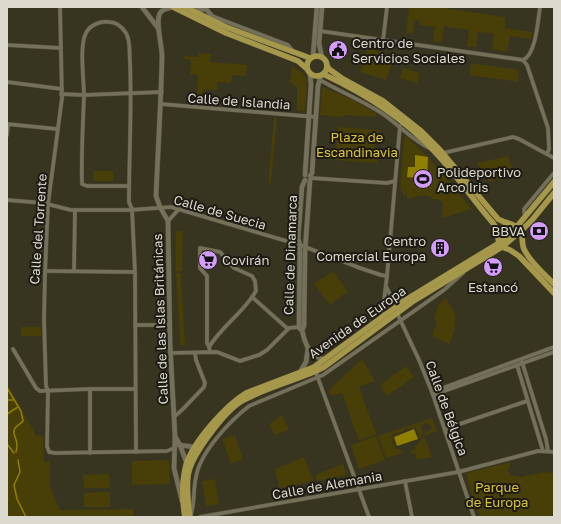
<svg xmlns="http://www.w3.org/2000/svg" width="561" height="524" font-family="'Golos Text',sans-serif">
  <rect width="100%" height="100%" fill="#373420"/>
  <!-- green -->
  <g fill="#473e08">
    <polygon points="409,7 437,7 505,17 505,28 532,32 531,39 510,36 507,52 492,49 494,34 478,32 476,47 467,46 469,30 444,26 442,42 433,42 435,27 419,25 419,20 414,19 413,34 406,33"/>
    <polygon points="368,48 394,56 386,80 360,72"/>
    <polygon points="199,53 211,54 210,62 247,65 246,76 232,75 231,83 217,82 217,90 203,89 202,101 197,101 198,75 190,74 191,60 183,59 184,56 198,57"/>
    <polygon points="471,63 519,70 518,82 469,75"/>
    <polygon points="292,66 303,73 307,80 305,111 297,110 297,86 294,86 294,84 290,83"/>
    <polygon points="403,68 420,73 417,83 400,78"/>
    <polygon points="322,87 349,98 376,113 376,117 347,115 339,117 320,115"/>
    <polygon points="274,117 277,118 271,183 268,183"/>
    <polygon points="338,127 379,130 379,134 375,134 374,158 377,158 377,163 335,160"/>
    <path d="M406,136L428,157L472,209L442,218L443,204L440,200L432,199C427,192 416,197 408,199H407V195H403V192H401V187H400L404,137Z"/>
    <polygon points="508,156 511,165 514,168 513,173 489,182 477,163"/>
    <rect x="93" y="171" width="20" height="10"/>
    <polygon points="176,231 183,231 182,271 176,272"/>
    <polygon points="333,271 348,291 330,305 314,284"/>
    <polygon points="176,273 181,273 185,345 180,345"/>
    <path d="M446,298C449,304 454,310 455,315C457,322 453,338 449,344L432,336L437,322L434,319L438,305Z"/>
    <rect x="21" y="327" width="20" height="9"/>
    <polygon points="362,359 375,381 359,387 376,434 359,441 342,393 331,396 329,390"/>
    <polygon points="406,366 414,377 387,396 380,385"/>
    <polygon points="7,384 36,435 43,436 44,461 50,462 50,487 60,510 133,509 133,517 8,517 7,514"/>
    <polygon points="282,415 289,430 275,435 269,424"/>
    <polygon points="432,418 437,431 424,436 432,457 417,460 415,453 409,454 423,438 425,432 429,431 432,427 427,423 423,424 421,427 423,431 421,440 416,427 406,430 406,428 404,429 404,431 391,435 393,441 392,442 392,444 394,443 396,449 400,448 402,453 386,458 378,436"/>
    <polygon points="235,435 243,459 231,464 222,439"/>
    <polygon points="376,436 385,460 359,469 351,445"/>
    <polygon points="304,457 314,482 279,488 275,469"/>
    <polygon points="169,460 170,484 132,485 132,461"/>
    <polygon points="511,462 508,471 510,475 521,477 544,472 554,473 554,513 549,517 480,517 467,480 468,480 466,473"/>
    <polygon points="343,464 347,475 317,481 315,475"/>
    <polygon points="109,474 110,488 84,488 83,475"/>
    <polygon points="215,479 219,504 206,506 202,481"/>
    <polygon points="110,492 110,507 84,507 84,493"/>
  </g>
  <!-- water -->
  <g fill="#917f02">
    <polygon points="415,155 428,157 427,179 407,177 408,167 415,167"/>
    <polygon points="414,429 418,439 397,446 394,437"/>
  </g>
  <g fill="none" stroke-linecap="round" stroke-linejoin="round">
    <!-- stream -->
    <g stroke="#917f02" stroke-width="1.5">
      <path d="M7,388L21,411L23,421C21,424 16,425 14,430C12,436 20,440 16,452"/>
      <polyline points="7,400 13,400"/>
      <polyline points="7,414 18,407"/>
      <polyline points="7,444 14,453"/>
      <polyline points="18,460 20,472 14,485 17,499 26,517"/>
    </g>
    <defs>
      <g id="minor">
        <polyline points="60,7 62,98 48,204 45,274 44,319 46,386 48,391 47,446 49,452 55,453 167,451 174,448"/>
        <polyline points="212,16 288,45 293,51"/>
        <polyline points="320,31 523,60"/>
        <polyline points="383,41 387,7"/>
        <polyline points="7,45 61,48"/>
        <polyline points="523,60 527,65 548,128 549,149 547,154"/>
        <path d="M523,60C536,55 538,20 540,7"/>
        <path d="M320,80C341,92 363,101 383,114C399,125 413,141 431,149"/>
        <polyline points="7,82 62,89"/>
        <polyline points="61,94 84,95 162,92"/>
        <polyline points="161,104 316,117"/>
        <polyline points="7,124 57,129"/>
        <polyline points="7,135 8,125"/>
        <polyline points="443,153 513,137 519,139 554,158"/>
        <polyline points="311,178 387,183 395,181"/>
        <path d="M129,186H87L82,184C81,154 83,125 84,96C84,80 79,46 86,33C90,25 100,21 109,22C116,22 122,27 126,33C131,41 129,54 130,63C132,109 129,156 129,202L132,209L135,272L136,452"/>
        <polyline points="7,200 43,203 71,210 130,210 171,207 300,245 360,268 381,275 387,276"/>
        <polyline points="525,217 524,209 554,173"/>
        <polyline points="168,221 179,209"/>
        <polyline points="45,271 135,272"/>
        <polyline points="74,271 75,210"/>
        <path d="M387,288C389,296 396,300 404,300"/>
        <polyline points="252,297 288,329"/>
        <polyline points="397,313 419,360 432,392 474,517"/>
        <polyline points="382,316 387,276 400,126"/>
        <polyline points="135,325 170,325"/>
        <path d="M209,347C222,326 244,312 256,291L255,281L252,276L234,268L220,252L200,248V268L207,276V343L209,347L210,351"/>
        <polyline points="13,349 36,388 40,391 90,389 135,389"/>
        <polyline points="171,353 217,352 240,361 259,355 267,350 289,328 299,327"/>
        <polyline points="522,362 546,439 548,451"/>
        <polyline points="517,365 543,451"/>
        <polyline points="315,370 369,517"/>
        <polyline points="90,389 90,453"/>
        <polyline points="432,392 554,347"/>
        <polyline points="433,395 554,352"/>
        <polyline points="174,417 183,409 204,387 205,383 196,360 195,353"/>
        <polyline points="445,429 527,401"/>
        <polyline points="405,481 412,517"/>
        <path d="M191,514C195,502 193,489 196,477C200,452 230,421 249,406L323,375L444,290L463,273"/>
        <polyline points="200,517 458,472 538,451 554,452"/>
      </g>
      <g id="tertiary">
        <polyline points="142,7 158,28"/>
        <path d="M173,7C169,8 162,9 160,13C155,22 162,45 162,56C161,102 158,149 156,196L160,207L168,221L170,343L175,436L174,468L182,501"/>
        <polyline points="193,11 206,9 211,15 214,21"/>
        <polyline points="313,56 317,7"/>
        <polyline points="322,57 319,44 322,7"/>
        <polyline points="305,175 311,85 310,74"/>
        <polyline points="310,176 312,173 318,86 321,75"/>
        <path d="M305,180L302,187L298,238L300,245L299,327L300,329L302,330C305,344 309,356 325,360"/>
        <polyline points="302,330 304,326 305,252 310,180"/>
        <polyline points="300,372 306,362 308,348"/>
        <polyline points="175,436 180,445 187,464"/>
        <polyline points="179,445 195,447"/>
      </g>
      <g id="primary">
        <polyline points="173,7 226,33 298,61 306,68"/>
        <polyline points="185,7 226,27 310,58"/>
        <circle cx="317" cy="66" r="10"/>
        <path d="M327,66L329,69L343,79L383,101L421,131L440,150L498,219C504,223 513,223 518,228C525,234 520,244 525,251C531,263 545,275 554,284"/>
        <path d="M323,74C364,93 404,118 435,152C456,174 473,200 493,223L496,228L499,243L502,247L510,250L519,256L554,293"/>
        <path d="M498,234C501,228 503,226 510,225"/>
        <path d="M185,517C182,500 182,481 186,465C193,442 226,405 246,393L314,367L407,299L499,243L514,230L554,182"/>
        <path d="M190,517C188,506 186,481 189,471C194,452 225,411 242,401C263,389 293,381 316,371L324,367L412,302L502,247L521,231L532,220L554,193"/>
      </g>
    </defs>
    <!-- minor casing -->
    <use href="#minor" stroke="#54503f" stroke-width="4.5"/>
    <!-- tertiary casing -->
    <use href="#tertiary" stroke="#54503f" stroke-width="5.5"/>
    <!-- primary casing -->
    <use href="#primary" stroke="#54503f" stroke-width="6"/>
    <!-- minor -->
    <use href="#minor" stroke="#74705a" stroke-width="3.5"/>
    <!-- tertiary -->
    <use href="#tertiary" stroke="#74705a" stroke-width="4.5"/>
    <!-- primary -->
    <use href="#primary" stroke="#a5984b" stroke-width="5.5"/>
  </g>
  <!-- icons -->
  <defs>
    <symbol id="civic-disc" viewBox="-11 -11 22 22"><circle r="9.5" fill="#d39cfd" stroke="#1d1b13"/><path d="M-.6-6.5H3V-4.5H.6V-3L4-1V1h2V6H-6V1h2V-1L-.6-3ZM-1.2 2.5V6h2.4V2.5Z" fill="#111"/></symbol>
    <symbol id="stadium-disc" viewBox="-11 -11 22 22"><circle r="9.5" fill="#d39cfd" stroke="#1d1b13"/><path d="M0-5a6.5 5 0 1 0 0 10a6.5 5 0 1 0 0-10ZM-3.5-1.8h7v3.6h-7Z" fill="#111"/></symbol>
    <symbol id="bank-disc" viewBox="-11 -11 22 22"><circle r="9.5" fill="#d39cfd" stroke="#1d1b13"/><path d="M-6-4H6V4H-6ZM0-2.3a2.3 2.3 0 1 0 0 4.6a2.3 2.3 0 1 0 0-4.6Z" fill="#111"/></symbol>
    <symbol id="building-disc" viewBox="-11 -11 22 22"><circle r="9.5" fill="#d39cfd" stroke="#1d1b13"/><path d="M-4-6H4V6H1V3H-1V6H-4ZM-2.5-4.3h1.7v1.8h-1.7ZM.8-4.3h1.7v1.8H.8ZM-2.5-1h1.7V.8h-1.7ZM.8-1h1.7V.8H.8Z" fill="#111"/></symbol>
    <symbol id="supermarket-disc" viewBox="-11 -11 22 22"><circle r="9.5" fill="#d39cfd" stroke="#1d1b13"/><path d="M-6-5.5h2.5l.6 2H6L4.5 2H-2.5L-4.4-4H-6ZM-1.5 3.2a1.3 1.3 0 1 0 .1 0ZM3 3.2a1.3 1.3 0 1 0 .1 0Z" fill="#111"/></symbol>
  </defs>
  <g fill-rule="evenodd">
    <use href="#civic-disc" x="327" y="39" width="22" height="22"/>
    <use href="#stadium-disc" x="412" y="168" width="22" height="22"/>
    <use href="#bank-disc" x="528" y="220" width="22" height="22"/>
    <use href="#building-disc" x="429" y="237" width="22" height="22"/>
    <use href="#supermarket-disc" x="197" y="249" width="22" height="22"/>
    <use href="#supermarket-disc" x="482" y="256" width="22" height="22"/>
  </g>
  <g text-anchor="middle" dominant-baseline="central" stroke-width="4" stroke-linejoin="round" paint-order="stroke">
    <!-- poi labels -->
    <g font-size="13" fill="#dcdace" stroke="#1d1b13" text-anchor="start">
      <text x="352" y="43">Centro de<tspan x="352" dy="15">Servicios Sociales</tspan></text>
      <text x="437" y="172">Polideportivo<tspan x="437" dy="15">Arco Iris</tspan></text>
      <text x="525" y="231" text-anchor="end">BBVA</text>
      <text x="426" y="241" text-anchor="end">Centro<tspan x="426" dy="15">Comercial Europa</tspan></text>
      <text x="222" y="260">Covirán</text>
      <text x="493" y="287" text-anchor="middle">Estancó</text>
    </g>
    <!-- street labels -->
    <g font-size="13" fill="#dcdace" stroke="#1d1b13">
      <text transform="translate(239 101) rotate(4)">Calle de Islandia</text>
      <text transform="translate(220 212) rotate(16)">Calle de Suecia</text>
      <text transform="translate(38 229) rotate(-86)">Calle del Torrente</text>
      <text transform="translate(290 255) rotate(-88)">Calle de Dinamarca</text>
      <text transform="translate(160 319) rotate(-92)">Calle de las Islas Británicas</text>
      <text transform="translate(357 322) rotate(-35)">Avenida de Europa</text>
      <text transform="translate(447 408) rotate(70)">Calle de Bélgica</text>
      <text transform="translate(327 485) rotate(-10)">Calle de Alemania</text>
    </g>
    <!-- park labels -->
    <g font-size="13" fill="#dbc438" stroke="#1d1b13">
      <text x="357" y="137">Plaza de<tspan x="357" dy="15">Escandinavia</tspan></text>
      <text x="497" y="487">Parque<tspan x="497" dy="15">de Europa</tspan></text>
    </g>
  </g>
  <!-- border -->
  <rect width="561" height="524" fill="none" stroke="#dcdace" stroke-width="16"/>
</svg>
